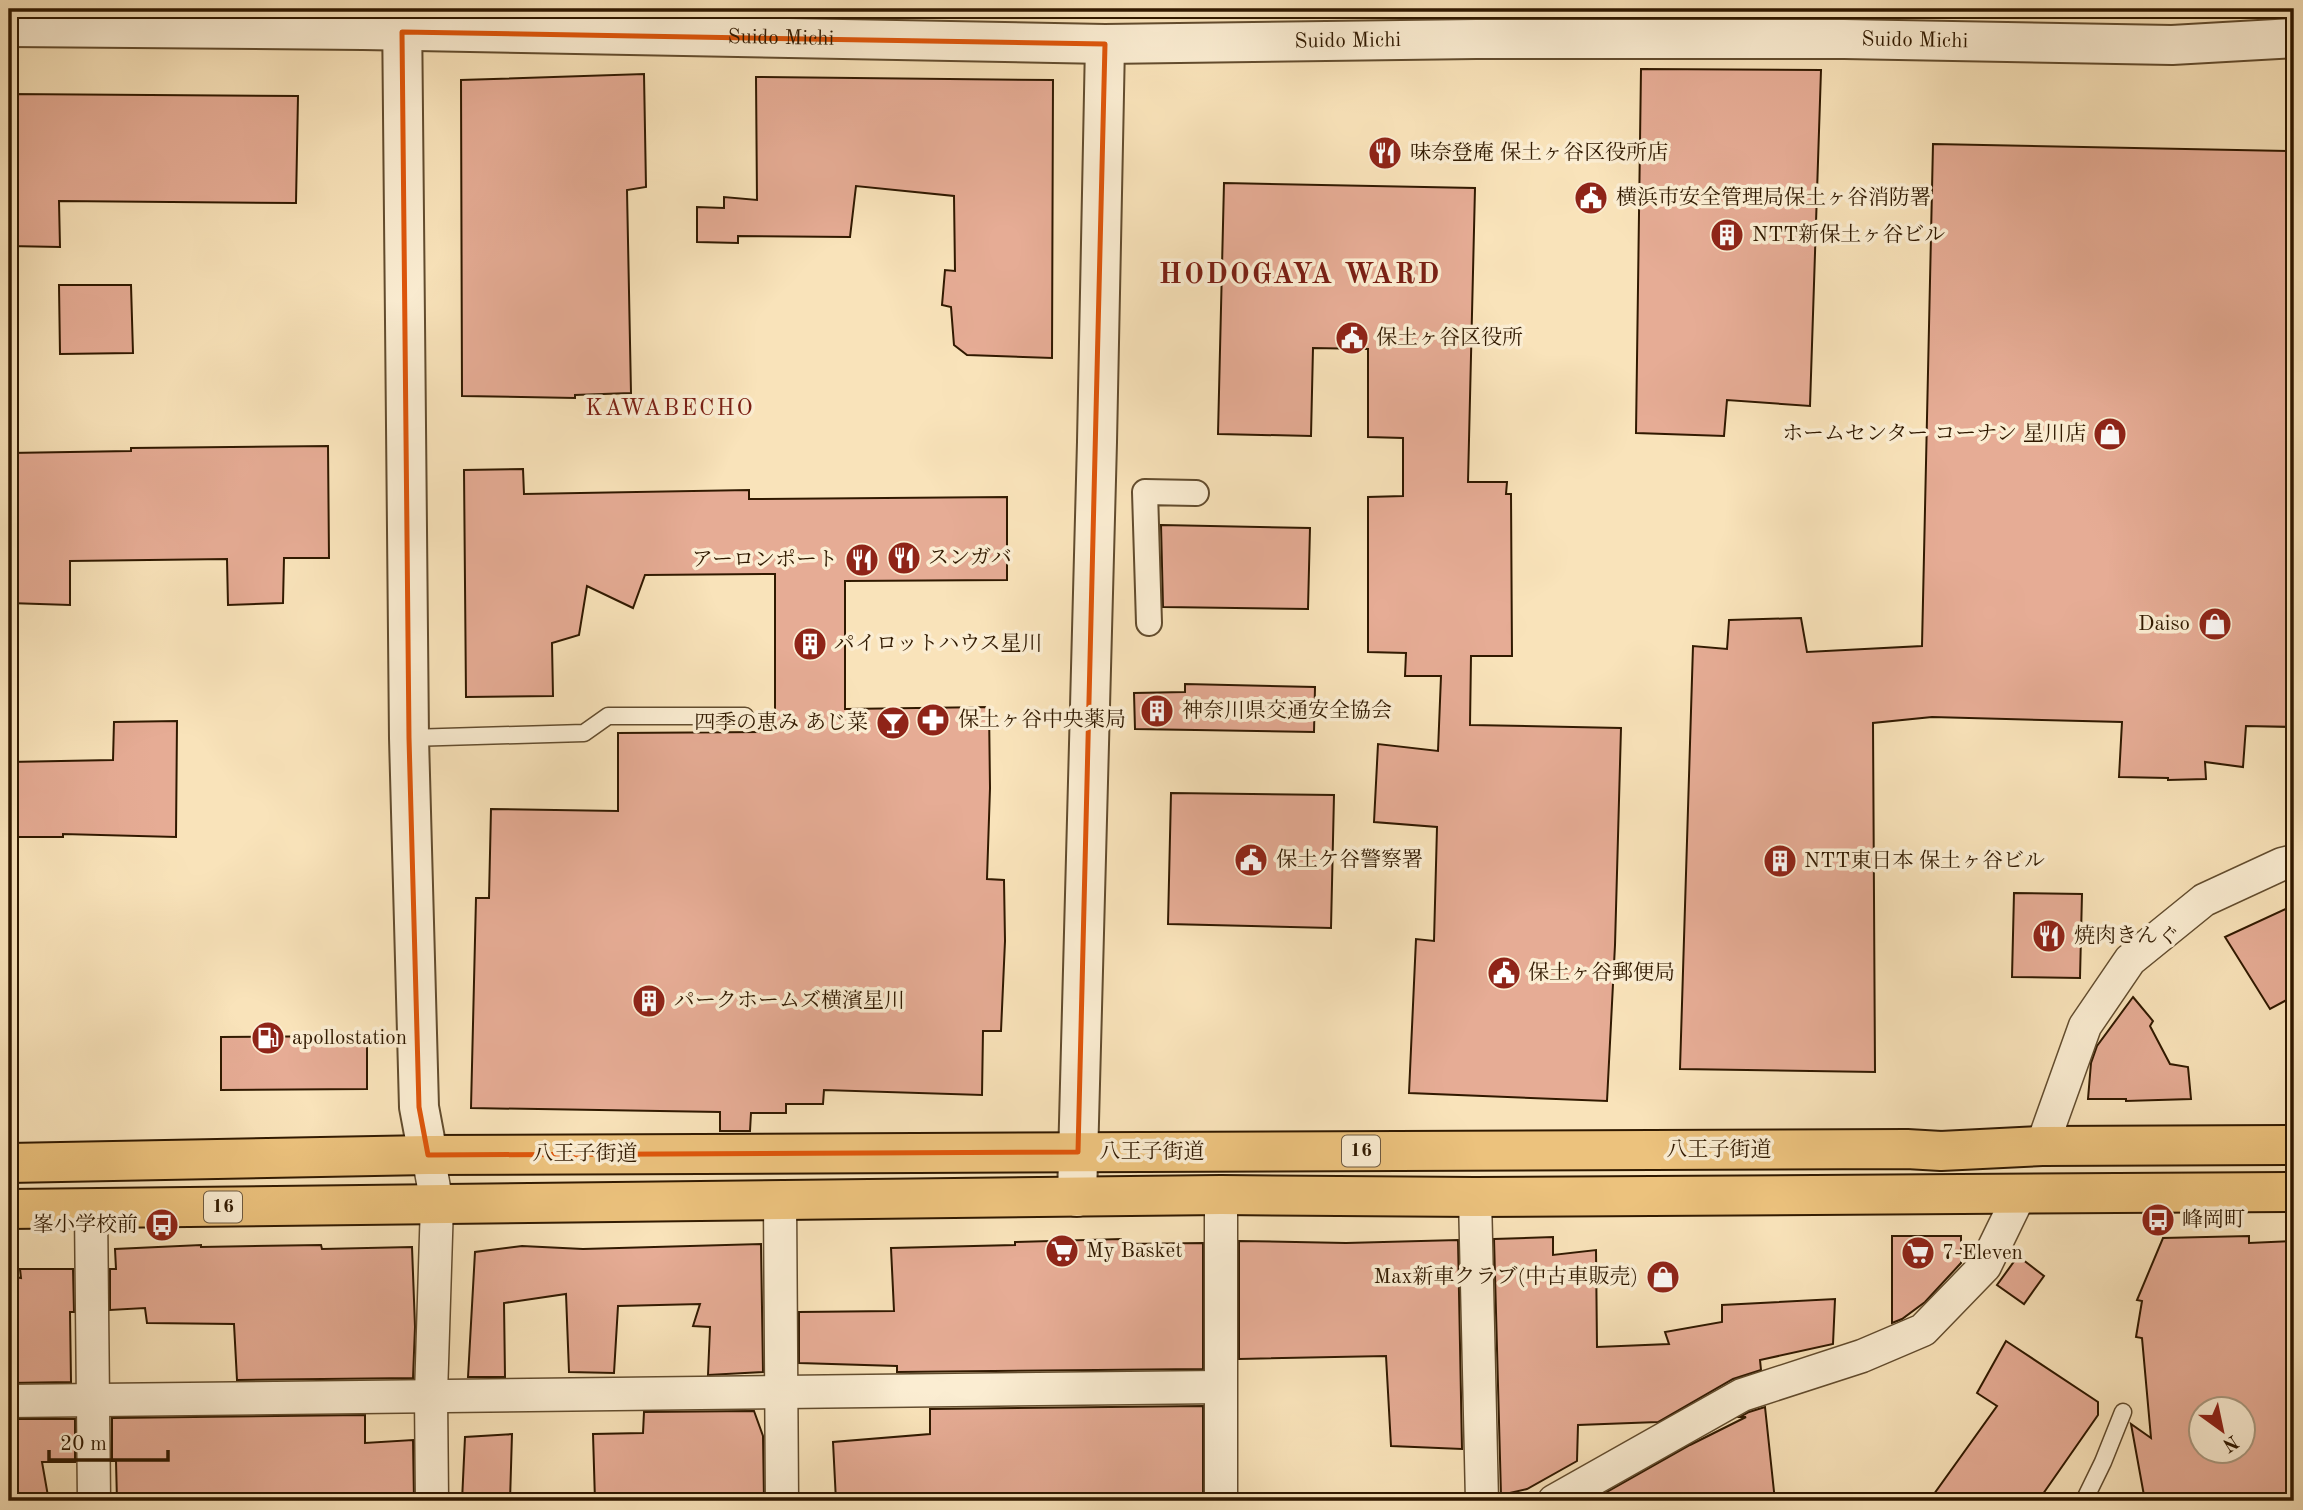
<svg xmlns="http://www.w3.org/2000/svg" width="2303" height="1510" font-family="'Old Standard TT','Noto Serif JP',serif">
  <rect width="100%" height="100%" fill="#f9e3ba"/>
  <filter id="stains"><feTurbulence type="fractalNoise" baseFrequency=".00286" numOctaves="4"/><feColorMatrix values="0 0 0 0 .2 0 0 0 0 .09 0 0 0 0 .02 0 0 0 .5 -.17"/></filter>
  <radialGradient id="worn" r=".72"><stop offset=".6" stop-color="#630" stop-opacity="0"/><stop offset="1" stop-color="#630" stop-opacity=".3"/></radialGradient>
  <!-- building -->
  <g fill="#e6ac95" stroke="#301900" stroke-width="2" fill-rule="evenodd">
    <polygon points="1641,69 1821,70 1810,406 1727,400 1724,436 1636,433"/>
    <polygon points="644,74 646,187 627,190 631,393 575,395 575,398 462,396 461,80"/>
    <polygon points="756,77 1053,80 1052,358 967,355 954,345 951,307 942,305 945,270 955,271 954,196 856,186 850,237 738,236 738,243 697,242 697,207 724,208 724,197 757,200"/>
    <polygon points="9,94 298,96 296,203 59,201 60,247 9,246"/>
    <polygon points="1933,144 2294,151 2294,727 2246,726 2243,767 2205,762 2206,779 2168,780 2168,778 2119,777 2122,722 1932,717 1873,723 1875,1072 1680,1069 1693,646 1727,649 1729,620 1801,618 1807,652 1922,646"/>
    <polygon points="1224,183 1475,188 1468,482 1507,482 1506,494 1511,494 1512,656 1471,656 1470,725 1621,728 1615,945 1607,1101 1409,1093 1416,939 1434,941 1437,827 1374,822 1378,744 1438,751 1441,676 1405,676 1406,653 1368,652 1368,497 1403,496 1403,438 1368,437 1368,349 1313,348 1311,436 1218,434"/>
    <polygon points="59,285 131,285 133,353 60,354"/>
    <polygon points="328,446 329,558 284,558 283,603 228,605 227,559 70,561 70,605 9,603 9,453 131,451 131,448"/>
    <polygon points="523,469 524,494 749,490 749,499 1007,497 1007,580 845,581 845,709 989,707 990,788 987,879 1004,880 1005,941 1001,1031 983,1031 982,1095 824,1090 823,1104 786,1104 786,1113 751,1113 750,1131 720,1131 720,1112 471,1108 476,898 489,898 491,809 618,811 618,733 775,732 775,574 645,575 633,608 587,586 579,635 552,643 553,696 466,697 464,470"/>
    <polygon points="1161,525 1310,528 1308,609 1163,607"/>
    <polygon points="1185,684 1315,687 1314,732 1135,729 1134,693 1185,692"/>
    <polygon points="177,721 176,837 63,834 63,837 9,837 9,762 113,760 114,722"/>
    <polygon points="1171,793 1334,795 1331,928 1168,924"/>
    <polygon points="2014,893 2082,894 2080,978 2012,977"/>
    <polygon points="2294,905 2294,996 2270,1009 2225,937"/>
    <polygon points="2133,997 2153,1021 2150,1026 2170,1064 2188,1067 2191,1099 2126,1101 2126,1099 2088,1099 2091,1063 2097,1046"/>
    <polygon points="367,1036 367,1089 221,1090 221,1037"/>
    <polygon points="1892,1236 1961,1236 1961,1263 1925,1302 1902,1319 1892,1323"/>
    <path d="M2249,1236V1243L2294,1241V1456H2292V1501H2145L2131,1424L2151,1438L2142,1338L2136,1337L2142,1301L2137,1300L2163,1238ZM2202,1409H2244V1451H2202Z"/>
    <polygon points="1553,1237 1553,1255 1596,1250 1597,1347 1669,1344 1665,1332 1722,1322 1722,1305 1835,1299 1833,1344 1760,1360 1761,1370 1733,1379 1658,1422 1578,1425 1577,1461 1527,1489 1501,1495 1494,1239"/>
    <polygon points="1121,1239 1121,1244 1203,1243 1203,1369 897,1372 897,1366 799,1363 799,1312 894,1311 891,1248 1015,1245 1015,1242"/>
    <polygon points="1458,1240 1462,1449 1391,1446 1386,1356 1239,1359 1239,1241 1346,1243"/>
    <polygon points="761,1244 763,1372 708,1375 710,1327 693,1326 700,1304 618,1306 614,1373 569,1372 566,1294 504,1303 505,1377 468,1377 475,1252 522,1246 583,1249"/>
    <polygon points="201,1245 201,1247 321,1245 322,1249 412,1247 415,1327 413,1378 237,1380 234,1324 147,1323 145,1308 110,1310 110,1269 116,1269 115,1249"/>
    <polygon points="2018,1256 2044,1276 2024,1304 1997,1285"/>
    <polygon points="20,1269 73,1269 74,1312 70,1312 71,1382 9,1383 9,1276 21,1278"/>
    <polygon points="2006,1341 2098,1402 2098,1415 2038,1501 1929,1501 1997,1406 1977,1393"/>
    <polygon points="1203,1406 1203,1501 836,1501 833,1442 930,1434 930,1409"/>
    <polygon points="1765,1407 1775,1501 1591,1501 1690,1445 1746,1417 1740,1417 1749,1412"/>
    <polygon points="754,1411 763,1436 764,1501 595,1501 593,1434 643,1433 644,1412"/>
    <polygon points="365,1415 365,1443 413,1440 414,1501 117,1501 116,1461 112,1461 112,1418"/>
    <polygon points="9,1419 75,1419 75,1462 42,1462 48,1496 9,1497"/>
    <polygon points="512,1434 510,1501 462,1501 465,1437"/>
  </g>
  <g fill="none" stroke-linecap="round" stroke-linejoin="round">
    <defs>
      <g id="service">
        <polyline points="409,738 584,733 608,716 745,716"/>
        <polyline points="2084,1501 2103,1462 2123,1412"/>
      </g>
      <polyline id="pedestrian" points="1149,623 1145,492 1196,493"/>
      <g id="minor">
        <polyline points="2042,1146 2085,1026 2130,960 2204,900 2282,864 2294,861"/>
        <polyline points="428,1155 437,1204 431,1395 432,1501"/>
        <polyline points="1475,1197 1482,1501"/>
        <polyline points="780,1201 782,1501"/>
        <polyline points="91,1208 94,1501"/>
        <polyline points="9,1401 1220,1387"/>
        <polyline points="1221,1501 1221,1195"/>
        <polyline points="1554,1501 1742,1395 1862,1356 1923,1330 1985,1266 2020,1194"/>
      </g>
      <g id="tertiary">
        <polyline points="402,9 409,738 419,1107 428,1155"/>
        <path id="s1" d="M9,27L363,30L1105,44L1476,39H1844L2172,45L2294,38"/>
        <polyline points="1077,1197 1097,442 1105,44"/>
      </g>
      <g id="trunk">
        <polyline points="9,1163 428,1155 1907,1149 1941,1151 2042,1146 2294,1145"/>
        <polyline points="9,1209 1221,1195 1475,1197 2294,1192"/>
      </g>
    </defs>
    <!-- service casing -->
    <use href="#service" stroke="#624c2e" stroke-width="19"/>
    <!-- pedestrian casing -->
    <use href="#pedestrian" stroke="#624c2e" stroke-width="28"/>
    <!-- minor casing -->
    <use href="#minor" stroke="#624c2e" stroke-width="35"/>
    <!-- tertiary casing -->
    <use href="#tertiary" stroke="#624c2e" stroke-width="42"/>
    <!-- trunk casing -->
    <use href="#trunk" stroke="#301900" stroke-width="42"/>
    <!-- service -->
    <use href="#service" stroke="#fbedd2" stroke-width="16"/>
    <!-- pedestrian -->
    <use href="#pedestrian" stroke="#fbedd2" stroke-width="24"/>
    <!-- minor -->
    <use href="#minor" stroke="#fbedd2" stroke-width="32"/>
    <!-- tertiary -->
    <use href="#tertiary" stroke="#fbedd2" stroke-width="38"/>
    <!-- trunk -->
    <use href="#trunk" stroke="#ecc27d" stroke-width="38"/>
  </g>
  <!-- marked area -->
  <path fill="none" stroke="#df560b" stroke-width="5" stroke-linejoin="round" d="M402,32L1105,44L1078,1152L428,1155L419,1107L409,738Z"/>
  <!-- icons -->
  <defs>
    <symbol id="restaurant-disc" viewBox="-11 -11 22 22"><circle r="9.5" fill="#8f2418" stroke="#fbedd2"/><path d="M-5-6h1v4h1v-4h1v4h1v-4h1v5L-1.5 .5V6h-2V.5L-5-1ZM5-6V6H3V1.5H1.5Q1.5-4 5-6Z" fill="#fff"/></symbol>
    <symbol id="civic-disc" viewBox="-11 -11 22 22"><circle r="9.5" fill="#8f2418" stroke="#fbedd2"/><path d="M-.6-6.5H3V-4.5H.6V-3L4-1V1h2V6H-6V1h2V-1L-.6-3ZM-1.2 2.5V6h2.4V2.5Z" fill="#fff"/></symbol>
    <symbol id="building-disc" viewBox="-11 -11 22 22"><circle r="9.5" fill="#8f2418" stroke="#fbedd2"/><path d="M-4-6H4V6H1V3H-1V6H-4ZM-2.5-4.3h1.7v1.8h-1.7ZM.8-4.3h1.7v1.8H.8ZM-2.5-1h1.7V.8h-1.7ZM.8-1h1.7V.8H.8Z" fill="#fff"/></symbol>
    <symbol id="shop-disc" viewBox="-11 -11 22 22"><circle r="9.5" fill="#8f2418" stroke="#fbedd2"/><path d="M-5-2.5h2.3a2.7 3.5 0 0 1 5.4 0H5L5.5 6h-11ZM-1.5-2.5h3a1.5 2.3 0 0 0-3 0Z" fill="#fff"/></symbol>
    <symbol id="pharmacy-disc" viewBox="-11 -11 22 22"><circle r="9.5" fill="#8f2418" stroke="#fbedd2"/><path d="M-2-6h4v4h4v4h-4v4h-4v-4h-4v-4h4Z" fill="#fff"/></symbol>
    <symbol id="bar-disc" viewBox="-11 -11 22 22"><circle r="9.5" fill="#8f2418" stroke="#fbedd2"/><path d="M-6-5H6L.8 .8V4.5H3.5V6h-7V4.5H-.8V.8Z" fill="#fff"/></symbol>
    <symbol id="fuel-disc" viewBox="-11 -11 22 22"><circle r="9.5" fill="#8f2418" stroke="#fbedd2"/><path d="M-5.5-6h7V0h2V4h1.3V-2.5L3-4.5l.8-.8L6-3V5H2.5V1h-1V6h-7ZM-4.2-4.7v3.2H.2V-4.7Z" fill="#fff"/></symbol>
    <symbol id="bus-disc" viewBox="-11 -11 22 22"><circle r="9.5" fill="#8f2418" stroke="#fbedd2"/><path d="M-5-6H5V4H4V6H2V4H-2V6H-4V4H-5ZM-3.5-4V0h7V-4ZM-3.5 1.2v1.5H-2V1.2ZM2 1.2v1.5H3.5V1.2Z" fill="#fff"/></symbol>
    <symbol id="supermarket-disc" viewBox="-11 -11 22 22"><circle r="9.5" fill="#8f2418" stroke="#fbedd2"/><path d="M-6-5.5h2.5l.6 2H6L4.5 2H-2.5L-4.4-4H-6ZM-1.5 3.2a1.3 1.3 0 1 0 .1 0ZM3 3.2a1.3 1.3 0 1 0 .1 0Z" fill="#fff"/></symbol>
  </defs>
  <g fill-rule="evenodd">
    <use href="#restaurant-disc" x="1366" y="134" width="38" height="38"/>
    <use href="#civic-disc" x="1572" y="179" width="38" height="38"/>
    <use href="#building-disc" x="1708" y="216" width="38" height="38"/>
    <use href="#civic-disc" x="1333" y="319" width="38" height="38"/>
    <use href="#shop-disc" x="2091" y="415" width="38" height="38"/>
    <use href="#restaurant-disc" x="885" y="539" width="38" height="38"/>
    <use href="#restaurant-disc" x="843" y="541" width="38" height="38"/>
    <use href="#shop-disc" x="2196" y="605" width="38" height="38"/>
    <use href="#building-disc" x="791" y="625" width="38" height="38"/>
    <use href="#building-disc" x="1138" y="692" width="38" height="38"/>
    <use href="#pharmacy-disc" x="914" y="701" width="38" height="38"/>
    <use href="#bar-disc" x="874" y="704" width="38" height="38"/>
    <use href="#civic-disc" x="1232" y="841" width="38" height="38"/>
    <use href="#building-disc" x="1761" y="842" width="38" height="38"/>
    <use href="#restaurant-disc" x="2030" y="917" width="38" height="38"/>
    <use href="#civic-disc" x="1485" y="954" width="38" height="38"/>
    <use href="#building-disc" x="630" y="982" width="38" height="38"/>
    <use href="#fuel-disc" x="249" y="1019" width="38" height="38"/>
    <use href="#bus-disc" x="2139" y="1201" width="38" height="38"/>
    <use href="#bus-disc" x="143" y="1206" width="38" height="38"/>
    <use href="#supermarket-disc" x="1043" y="1232" width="38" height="38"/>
    <use href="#supermarket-disc" x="1899" y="1234" width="38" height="38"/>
    <use href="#shop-disc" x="1644" y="1258" width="38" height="38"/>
  </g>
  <g text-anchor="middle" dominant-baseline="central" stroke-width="7" stroke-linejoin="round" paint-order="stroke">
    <!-- shield labels -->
    <g fill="#fbedd2" stroke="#6d593f" stroke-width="2">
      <rect x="1342" y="1135.5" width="38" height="31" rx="5"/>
      <rect x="204" y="1191.5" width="38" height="31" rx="5"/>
    </g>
    <g font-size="19" font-weight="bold" fill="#301900">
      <text x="1361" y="1151">16</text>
      <text x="223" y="1207">16</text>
    </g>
    <!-- street labels -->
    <g font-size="21" fill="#301900" stroke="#fbedd2">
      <text stroke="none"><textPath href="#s1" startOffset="772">Suido Michi</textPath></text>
      <text stroke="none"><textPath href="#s1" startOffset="1906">Suido Michi</textPath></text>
      <text stroke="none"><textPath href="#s1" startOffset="1339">Suido Michi</textPath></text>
      <text x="1719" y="1150">八王子街道</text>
      <text x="1152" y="1152">八王子街道</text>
      <text x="585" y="1154">八王子街道</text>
    </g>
    <!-- poi labels -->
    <g font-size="21" fill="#301900" stroke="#fbedd2" text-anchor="start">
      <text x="1410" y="153">味奈登庵 保土ヶ谷区役所店</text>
      <text x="1616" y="198">横浜市安全管理局保土ヶ谷消防署</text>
      <text x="1752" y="235">NTT新保土ヶ谷ビル</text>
      <text x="1376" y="338">保土ヶ谷区役所</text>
      <text x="2086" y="434" text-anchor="end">ホームセンター コーナン 星川店</text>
      <text x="928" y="558">スンガバ</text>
      <text x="838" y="560" text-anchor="end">アーロンポート</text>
      <text x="2190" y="624" text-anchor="end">Daiso</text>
      <text x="834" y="644">パイロットハウス星川</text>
      <text x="1182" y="711">神奈川県交通安全協会</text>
      <text x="958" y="720">保土ヶ谷中央薬局</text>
      <text x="868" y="723" text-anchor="end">四季の恵み あじ菜</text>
      <text x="1276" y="860">保土ケ谷警察署</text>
      <text x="1804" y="861">NTT東日本 保土ヶ谷ビル</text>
      <text x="2074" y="936">焼肉きんぐ</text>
      <text x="1528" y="973">保土ヶ谷郵便局</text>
      <text x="674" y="1001">パークホームズ横濱星川</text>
      <text x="292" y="1038">apollostation</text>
      <text x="2182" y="1220">峰岡町</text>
      <text x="138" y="1225" text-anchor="end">峯小学校前</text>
      <text x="1086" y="1251">My Basket</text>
      <text x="1942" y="1253">7-Eleven</text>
      <text x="1638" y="1277" text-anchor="end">Max新車クラブ(中古車販売)</text>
    </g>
    <!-- neighbourhood labels -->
    <g font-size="23" letter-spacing="2" fill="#7a1f14" stroke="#fbedd2">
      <text x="670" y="408">KAWABECHO</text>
    </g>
    <!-- district labels -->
    <g font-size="28" font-weight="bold" letter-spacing="2" fill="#7a1f14" stroke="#fbedd2">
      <text x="1300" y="276">HODOGAYA WARD</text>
    </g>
  </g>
  <!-- margin -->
  <rect width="2303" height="1510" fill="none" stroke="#f9e3ba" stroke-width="35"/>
  <rect x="10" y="10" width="2282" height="1489" fill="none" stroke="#301900" stroke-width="3.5"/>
  <rect x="18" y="18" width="2268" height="1475" fill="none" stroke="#301900" stroke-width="2"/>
  <!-- north arrow -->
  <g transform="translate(2222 1430) rotate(147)"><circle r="33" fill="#fbedd2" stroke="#aa987e" stroke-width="2"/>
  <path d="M0-5L12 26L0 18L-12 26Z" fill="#8f2418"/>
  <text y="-10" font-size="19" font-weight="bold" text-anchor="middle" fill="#301900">N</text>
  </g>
  <!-- scale -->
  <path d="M49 1450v10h119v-10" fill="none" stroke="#301900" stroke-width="3.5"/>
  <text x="60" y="1450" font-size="21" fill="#301900" stroke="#fbedd2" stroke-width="5" paint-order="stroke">20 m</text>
  <rect width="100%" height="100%" filter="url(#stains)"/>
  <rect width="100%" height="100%" fill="url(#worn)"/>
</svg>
